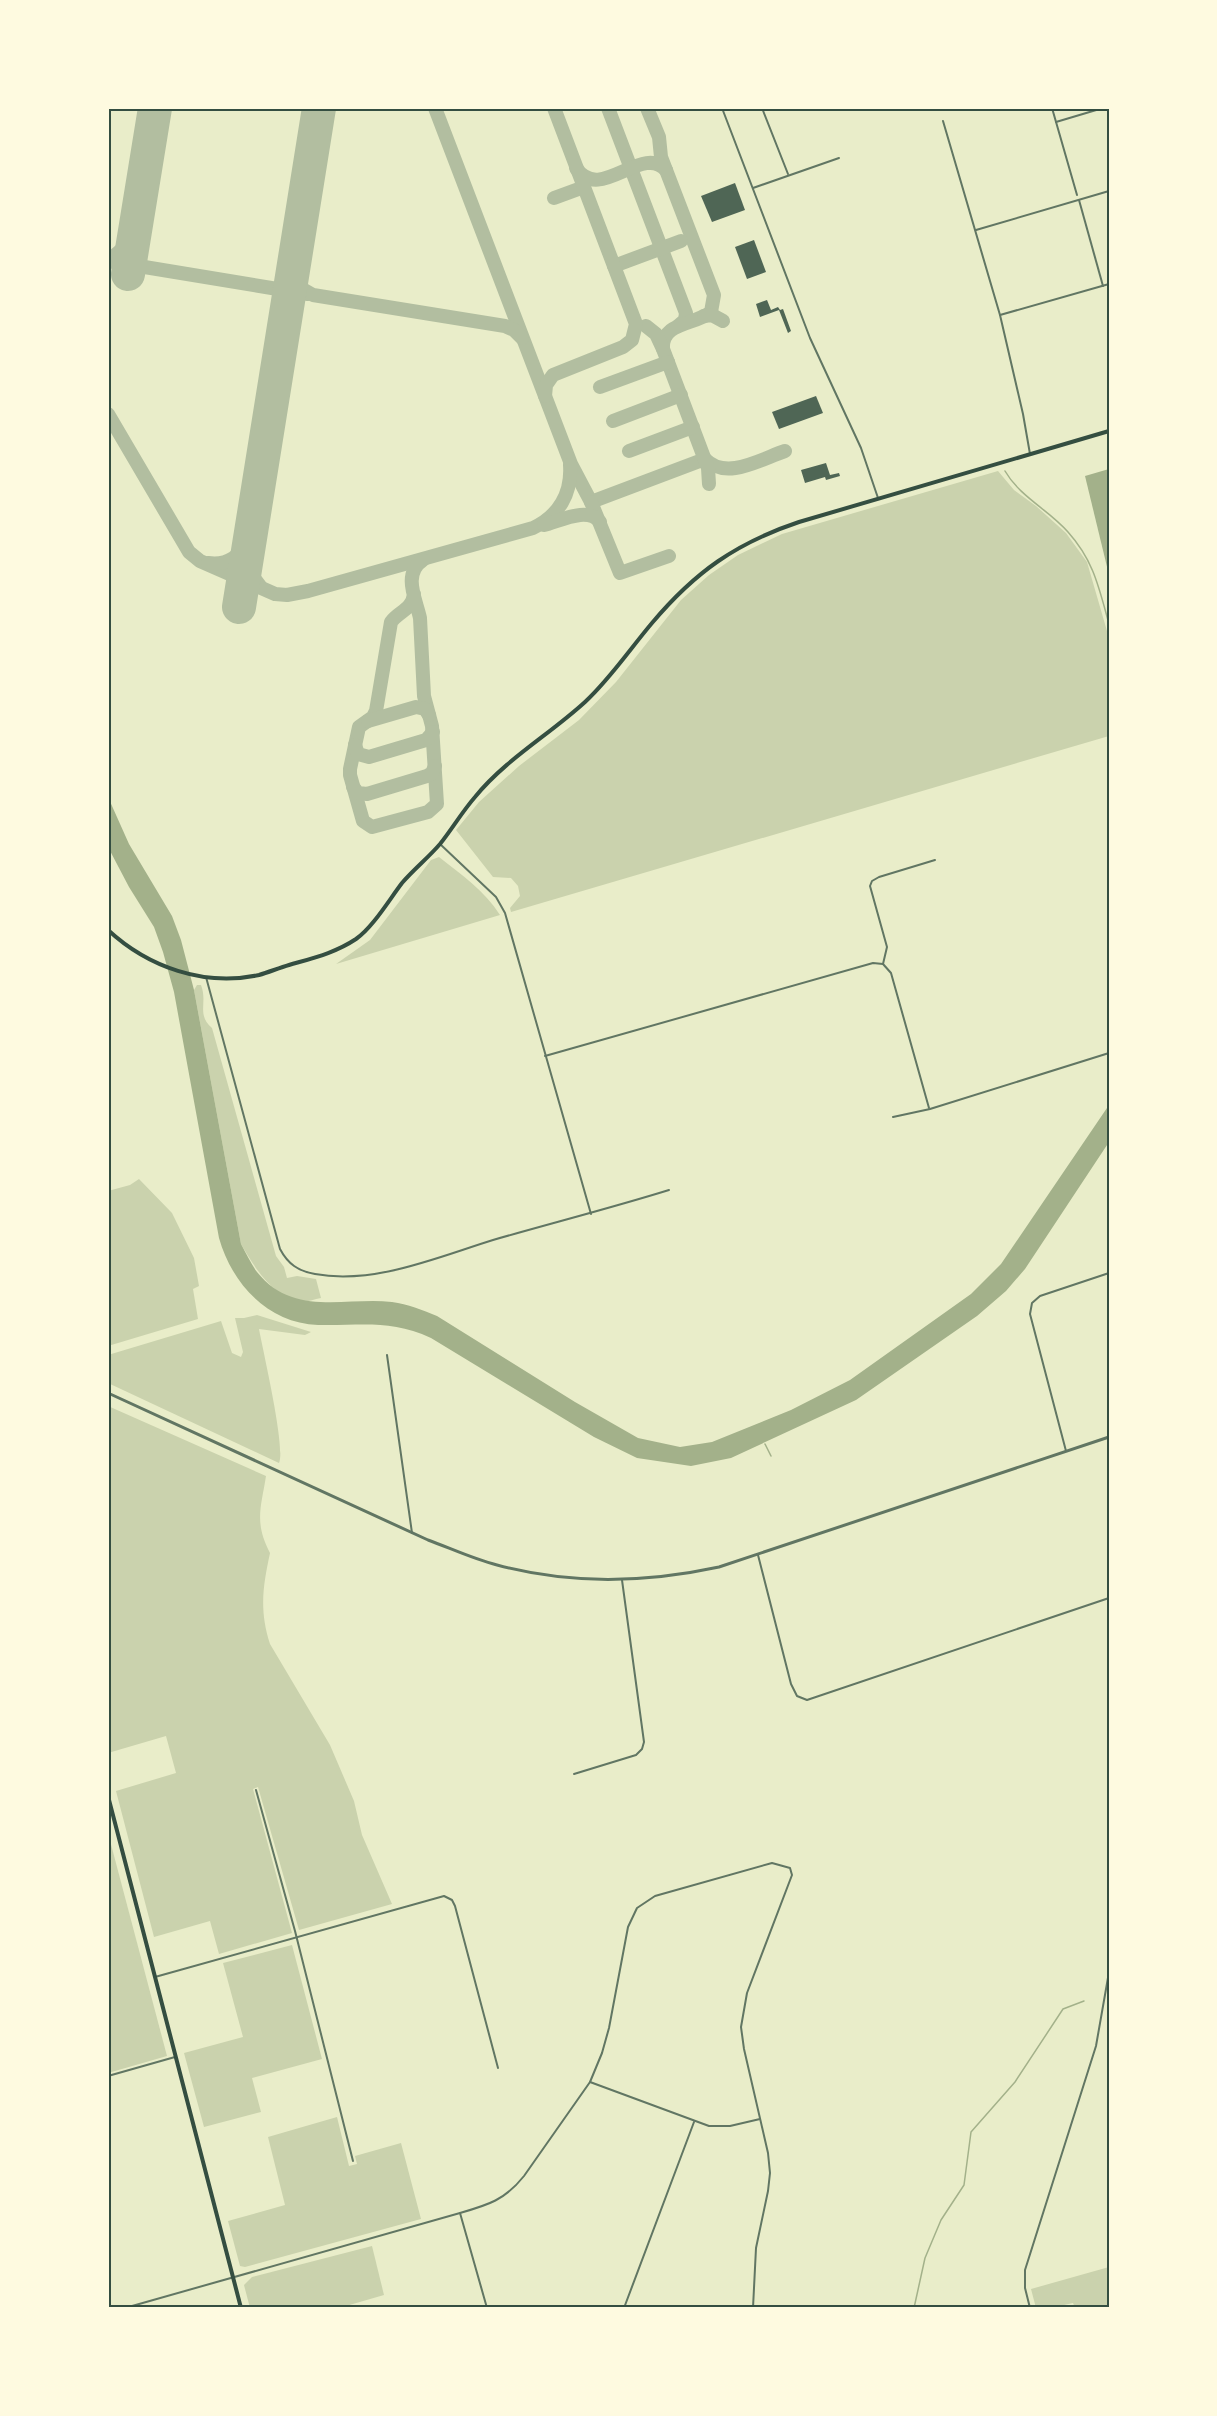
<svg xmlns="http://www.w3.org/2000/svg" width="1217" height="2416" font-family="'Archivo Narrow',sans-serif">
  <rect width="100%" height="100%" fill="#e9edc9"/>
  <!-- green -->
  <g fill="#cad2ad">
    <polygon points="998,471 1014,490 1036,506 1066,533 1087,562 1109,638 1109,736 511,912 510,908 520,896 518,886 511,878 493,877 456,830 479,802 519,766 579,720 616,682 681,600 709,575 738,555 782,534"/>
    <path d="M439,857C462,875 484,890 500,915L336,964L370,940L431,860Z"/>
    <path d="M197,985H201C208,1003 196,1014 212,1028L276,1256L284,1267L287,1278L297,1276L316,1279L321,1298C315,1299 307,1302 302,1302C272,1297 255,1268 241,1244L194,990Z"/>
    <polygon points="139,1179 172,1213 194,1258 199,1286 193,1289 198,1319 108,1346 108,1191 130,1185"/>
    <path d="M257,1315L311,1332L305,1335L259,1329C263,1351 286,1448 279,1463L108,1383V1355L221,1321L232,1353L241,1357L243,1352L235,1318H244Z"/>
    <path d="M108,1406L266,1476C261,1508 254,1522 270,1553C263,1586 259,1610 270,1644L330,1745L354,1801L362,1835L392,1904L299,1930L258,1787L253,1789L292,1933L219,1954L210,1921L154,1937L116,1791L176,1773L166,1736L108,1753Z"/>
    <polygon points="108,1833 167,2056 108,2073"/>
    <polygon points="292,1945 322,2059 252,2078 261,2112 204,2127 184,2053 243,2037 223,1963"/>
    <polygon points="337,2117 349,2166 357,2164 355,2156 401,2143 421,2219 245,2267 240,2266 228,2221 285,2205 268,2137"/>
    <polygon points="372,2246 384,2295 339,2308 250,2308 244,2285 252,2277"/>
    <polygon points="1109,2267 1109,2308 1075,2308 1073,2303 1051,2308 1036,2308 1031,2289"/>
  </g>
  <!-- water -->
  <g fill="#a3b18a">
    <polygon points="1109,469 1109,575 1085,476"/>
    <path d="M108,797L129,844L172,916L181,940L194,990L241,1244C246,1253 251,1264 257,1272C293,1317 344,1297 392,1302C408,1304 422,1310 437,1316L575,1402L638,1438L680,1447L712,1442L791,1410L850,1380L971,1294L1001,1264L1109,1105V1142L1025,1269L1006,1291L977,1316L856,1400L731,1458L691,1466L637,1458L594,1437L431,1338C390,1319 361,1326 318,1325C268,1323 232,1284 219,1238L174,992L163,952L154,927L129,887L108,847Z"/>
  </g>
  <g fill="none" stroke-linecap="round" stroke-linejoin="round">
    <!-- stream -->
    <g stroke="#a3b18a" stroke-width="1.5">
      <path d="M1005,471C1020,497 1049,510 1068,532C1094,561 1099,588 1109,624"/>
      <polyline points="765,1444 771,1456"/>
      <polyline points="914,2308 925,2258 941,2220 964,2185 971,2132 1015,2082 1063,2009 1084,2001"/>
    </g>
    <!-- taxiway -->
    <g stroke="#b2bea0" stroke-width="14">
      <path d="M435,108L571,464L591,502L705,459C726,481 761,459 785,451"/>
      <polyline points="608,108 686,313 685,320 678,326"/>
      <path d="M647,108L659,137L661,157L714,295L711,312C695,325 661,322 663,349"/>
      <path d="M576,168C600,204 642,143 666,170"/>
      <polyline points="554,198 584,187"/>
      <polyline points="108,261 308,294"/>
      <polyline points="108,261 134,239"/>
      <polyline points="614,266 681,241"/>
      <polyline points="293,272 299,287 313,295 505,326 514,330 522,338"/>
      <polyline points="704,316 712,315 723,321"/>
      <polyline points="646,326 656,334 663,349 708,468 709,484"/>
      <polyline points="600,387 668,362"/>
      <polyline points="545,396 546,385 553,375 623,347 632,340 636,324 554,108"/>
      <path d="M108,414L189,552L200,561L275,594L287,595L308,591L533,528C559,516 572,493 570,465"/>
      <polyline points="613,421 681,395"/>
      <polyline points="629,451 693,427"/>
      <polyline points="591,502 620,573 669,556"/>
      <path d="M544,525C560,521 588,506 600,522"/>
      <polyline points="247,554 251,574 260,586"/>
      <path d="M208,563C229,566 240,555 250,539"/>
      <path d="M414,594C412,610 399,611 391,622L376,711L373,717L359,727L350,769V775L363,821L372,827L428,812L437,804L432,726L424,696L420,618C416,599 402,574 423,560"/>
      <polyline points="368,721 416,707 425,709 429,715"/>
      <polyline points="355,745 358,754 369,757 426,740 433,732"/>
      <polyline points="353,787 358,793 367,794 427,776 432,773 435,766"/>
    </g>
    <!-- runway -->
    <g stroke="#b2bea0" stroke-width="34">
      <polyline points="128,274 155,108"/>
      <polyline points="239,607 319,108"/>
    </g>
  </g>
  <!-- building -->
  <g fill="#4f6655">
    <polygon points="735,183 745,210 712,222 701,196"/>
    <polygon points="754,240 766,272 747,279 735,247"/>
    <polygon points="767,300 771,310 778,307 780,310 783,309 791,331 788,333 779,310 760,317 756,304"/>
    <polygon points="816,396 823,413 779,429 772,412"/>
    <polygon points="826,463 830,475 839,473 840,476 826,480 825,477 805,483 801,470"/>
  </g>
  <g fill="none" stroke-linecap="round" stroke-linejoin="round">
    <!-- minor -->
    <g stroke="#617663" stroke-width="2">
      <polyline points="722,108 810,338 861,448 878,498"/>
      <polyline points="762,108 788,174"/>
      <polyline points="1052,108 1077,195"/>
      <polyline points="943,121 1000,315 1023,414 1030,454"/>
      <polyline points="1056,122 1103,108"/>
      <polyline points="753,188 839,158"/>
      <polyline points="1079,200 1103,286"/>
      <polyline points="976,230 1109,191"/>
      <polyline points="1000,315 1109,284"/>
      <polyline points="440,844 496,897 505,913 591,1214"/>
      <polyline points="883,964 891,973 929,1108"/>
      <polyline points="883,964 887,947 870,886 872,881 879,877 935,860"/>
      <path d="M206,977L280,1249C288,1264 298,1271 315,1274C374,1285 438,1257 493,1240C552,1223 611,1208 669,1190"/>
      <polyline points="545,1056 873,963 883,964"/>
      <polyline points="893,1117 930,1109 1109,1053"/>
      <polyline points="387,1355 412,1533"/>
      <polyline points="1066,1451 1030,1314 1032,1303 1040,1296 1109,1273"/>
      <polyline points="758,1555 791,1684 797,1696 807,1700 1109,1598"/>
      <polyline points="574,1774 636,1755 642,1749 644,1742 622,1580"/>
      <polyline points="256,1790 295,1931 353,2161"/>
      <polyline points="155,1977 444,1896 452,1900 455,1906 498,2068"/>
      <polyline points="108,2076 175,2057"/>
      <polyline points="590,2082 709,2126 730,2126 760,2119"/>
      <polyline points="460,2213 487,2308"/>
      <path d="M125,2308L460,2213C488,2205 505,2200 524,2176L590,2082L602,2053L609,2028L628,1927L637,1908L655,1896L772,1863L790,1868L792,1875L747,1993L741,2027L744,2049L768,2153L770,2173L768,2191L756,2248L753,2308"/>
      <polyline points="624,2308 694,2122"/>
      <polyline points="1030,2308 1025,2288 1025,2270 1096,2046 1109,1972"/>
    </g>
    <!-- tertiary -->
    <path stroke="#617663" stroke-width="3" d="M108,1393L428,1540C450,1548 473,1559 497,1565C571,1585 645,1583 719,1567L1109,1437"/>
    <!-- secondary -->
    <g stroke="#344e41" stroke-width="4">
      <path d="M108,930C148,967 204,987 259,975C269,972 279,968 289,965C313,958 335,953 356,939C373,927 389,900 402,883C414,869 428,858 440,844C452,829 462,812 475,797C506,759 549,735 585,702C610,679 630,649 652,623C695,572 736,543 799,522L1109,431"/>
      <polyline points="108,1796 241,2308"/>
    </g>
  </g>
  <!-- border -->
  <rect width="1217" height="2416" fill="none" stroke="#fefae0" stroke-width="219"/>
  <rect x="110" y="110" width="998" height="2196" fill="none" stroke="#344e41" stroke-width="2"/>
</svg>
